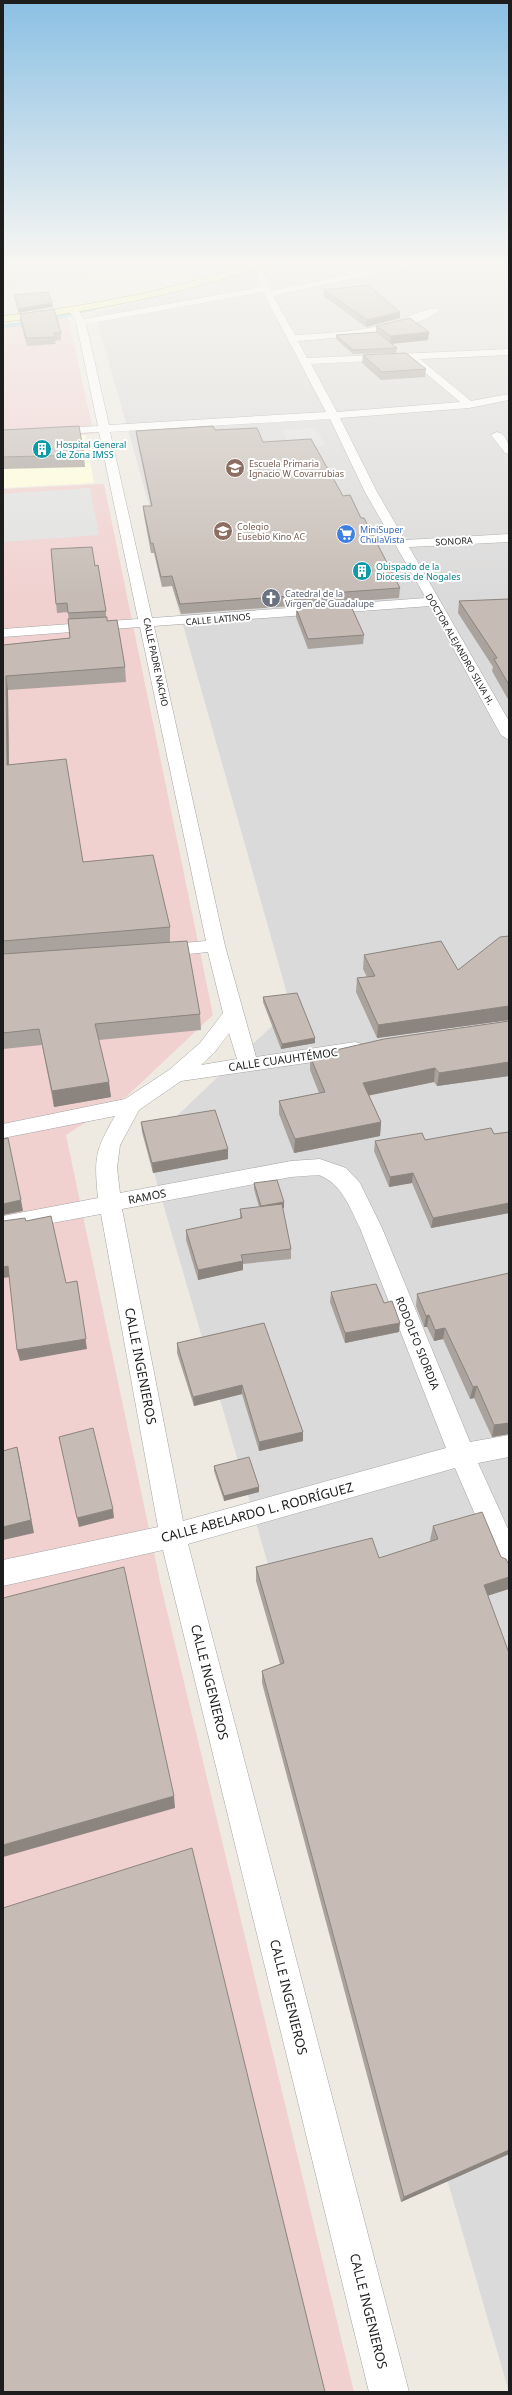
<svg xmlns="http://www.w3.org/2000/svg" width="512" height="2395" font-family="'Noto Sans',sans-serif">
  <rect width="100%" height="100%" fill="#eeeae2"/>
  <!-- residential -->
  <g fill="#dbdada">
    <polygon points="3,261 195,261 3,287"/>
    <polygon points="289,261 509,261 509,2392 146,1145 291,1008 95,313"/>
  </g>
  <!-- commercial -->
  <g fill="#f0d1d0">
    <polygon points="68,318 94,434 3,438 3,324"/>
    <polygon points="104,484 213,1015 127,1096 66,1135 161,1586 354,2392 3,2392 3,489"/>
  </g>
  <!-- education -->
  <polygon fill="#fffeda" points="85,435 94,483 3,488 3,440"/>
  <!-- parking -->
  <g fill="#e1e1e1">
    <polygon points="316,428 325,446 290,448 282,430"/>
    <polygon points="90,488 99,535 3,542 3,494"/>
  </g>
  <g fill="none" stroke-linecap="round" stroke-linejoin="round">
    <!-- stream -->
    <g stroke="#a1d1dd" stroke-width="4">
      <polyline points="253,268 275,261"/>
      <polyline points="46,320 95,308"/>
      <polyline points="3,326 33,323"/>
    </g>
    <defs>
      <g id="street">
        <path d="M415,261H432L273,296L295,335C329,333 363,332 396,321C405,319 433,304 439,310C420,331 327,339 298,341L307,358L509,349V355L420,359L471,401L509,394V400L469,408L340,418L377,492L405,540L509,534V542L409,547L509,721V740L501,735L430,606L154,626L225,946L256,1057L355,1042L362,1044L365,1049L362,1054L355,1056L181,1081L139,1110L120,1145L117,1168L120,1193L291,1161L320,1159L346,1168L360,1183L382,1228L470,1442L509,1435V1457L478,1463L509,1531V1573L499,1570L455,1468L188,1544L409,2392H369L163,1550L3,1586V1560L158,1527L101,1214L3,1232V1216L98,1198C94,1157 95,1151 115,1116L3,1138V1124L125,1099L169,1070L200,1043L223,1013L208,952L160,957L153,955L151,951L153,947L160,945L206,941L140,627L3,637V629L138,619L99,432L3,437V431L98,426L76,322L70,312L72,310H78L84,319L261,287L253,265L257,262L261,265L271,291ZM263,292L326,412L109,425L86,324ZM409,359L460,402L337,412L311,364ZM330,419L365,492L426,598L152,618L110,432ZM229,1033L237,1059L201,1065L214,1053ZM319,1175C342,1184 349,1206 360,1228L446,1448L183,1521L122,1209L291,1177Z"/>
        <path d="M497,432C507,434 509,445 509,454L505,453L491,435Z"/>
      </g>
      <path id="secondary" d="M259,261H271C263,269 243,273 232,276C157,299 81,313 3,322V316C90,306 175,290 259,261Z"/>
    </defs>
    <!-- street casing -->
    <use href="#street" stroke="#a4a4a4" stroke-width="1"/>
    <!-- secondary casing -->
    <use href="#secondary" stroke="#6b7502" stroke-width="1"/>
    <!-- street -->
    <use href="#street" fill="#fff" fill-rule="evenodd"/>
    <!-- secondary -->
    <use href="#secondary" fill="#f8fbb3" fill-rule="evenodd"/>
  </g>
  <!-- wall -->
  <g fill="#aaa29c">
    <polygon points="324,290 400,312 400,318 366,327 323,296"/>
    <polygon points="20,314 61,333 61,340 55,341 56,344 27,346 20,321"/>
    <polygon points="376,326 428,340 391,344 397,348 396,353 353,354 336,339 336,335 376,332"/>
    <polygon points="363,355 426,369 425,377 381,380 362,363"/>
    <polygon points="3,430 84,455 85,467 3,469"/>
    <polygon points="215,430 263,442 343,496 361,518 400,588 399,598 181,614 172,586 162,587 154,553 151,553 144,516 143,506 151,506 137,440 136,431"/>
    <polygon points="51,549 95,566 106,611 106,617 125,667 126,682 8,690 9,765 83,862 170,927 170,942 200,1014 201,1030 99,1040 111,1097 54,1107 42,1045 3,1049 3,645 70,638 68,612 57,613"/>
    <polygon points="509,599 509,701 492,671 493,667 458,613 459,601"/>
    <polygon points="296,608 364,635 363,644 308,649 296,617"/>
    <polygon points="509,936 509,1076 437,1086 434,1082 369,1095 381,1122 380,1136 294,1153 279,1114 279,1101 319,1093 310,1070 310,1056 509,1021 509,1020 377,1038 356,992 357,978 367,977 363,969 364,955 458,970"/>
    <polygon points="263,997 315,1038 315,1043 281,1049 263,1002"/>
    <polygon points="141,1122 228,1159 153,1173 142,1132"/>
    <polygon points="509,1132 509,1213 431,1228 412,1183 389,1187 374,1151 375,1141 425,1140 494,1134"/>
    <polygon points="254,1183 284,1208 282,1208 291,1249 291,1259 243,1264 243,1270 198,1280 186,1240 186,1230 240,1219 240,1209 259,1207 254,1189"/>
    <polygon points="509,1273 509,1434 492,1437 474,1398 470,1399 443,1339 434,1341 427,1327 424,1327 416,1306 417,1294"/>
    <polygon points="331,1292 384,1303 399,1332 345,1343 330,1302"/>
    <polygon points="264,1323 303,1441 259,1451 242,1394 194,1406 177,1353 177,1343"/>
    <polygon points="214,1466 259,1487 259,1492 224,1501 214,1471"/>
    <polygon points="433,1526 488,1596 509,2154 401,2202 262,1683 262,1671 280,1664 256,1581 256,1567 379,1558 431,1542 430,1540"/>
  </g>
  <!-- shaded-wall -->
  <g fill="#8b847f">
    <polygon points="52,303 53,307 18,313 18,309"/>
    <polygon points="400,312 400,318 366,327 367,320"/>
    <polygon points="429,332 428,340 390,344 391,336"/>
    <polygon points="6,676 8,690 9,780 7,765"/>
    <polygon points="509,1006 509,1020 377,1038 378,1025"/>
    <polygon points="315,1038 315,1043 281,1049 282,1044"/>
    <polygon points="509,1062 509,1076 437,1086 439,1073"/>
    <polygon points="435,1068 434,1082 362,1097 363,1083"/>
    <polygon points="109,1082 111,1097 54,1107 52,1091"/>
    <polygon points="381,1122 380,1136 294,1153 295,1139"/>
    <polygon points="228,1149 228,1159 153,1173 152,1163"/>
    <polygon points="413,1173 412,1183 389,1187 390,1177"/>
    <polygon points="21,1200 23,1211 3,1215 3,1204"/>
    <polygon points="284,1202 284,1208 261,1212 261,1206"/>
    <polygon points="509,1203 509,1213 431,1228 433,1218"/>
    <polygon points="243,1261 243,1270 198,1280 198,1270"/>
    <polygon points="8,1266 10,1277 3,1278 3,1267"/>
    <polygon points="77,1281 87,1349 20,1361 17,1350"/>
    <polygon points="429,1315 427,1327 424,1327 426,1316"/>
    <polygon points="400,1323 399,1332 345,1343 345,1333"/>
    <polygon points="445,1328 443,1339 434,1341 435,1330"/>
    <polygon points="242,1385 242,1394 194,1406 193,1397"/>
    <polygon points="477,1386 474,1398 470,1399 473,1387"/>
    <polygon points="509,1423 509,1434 492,1437 494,1425"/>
    <polygon points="303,1432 303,1441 259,1451 259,1442"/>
    <polygon points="17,1447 20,1460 34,1533 3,1540 3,1527"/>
    <polygon points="259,1487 259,1492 224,1501 224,1496"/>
    <polygon points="113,1509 114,1518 79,1527 77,1518"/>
    <polygon points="509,1577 509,1589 481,1598 484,1585"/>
    <polygon points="174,1796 175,1808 3,1857 3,1845"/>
    <polygon points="509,2150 509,2154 401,2202 404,2197"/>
  </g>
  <!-- building -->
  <g fill="#c6bcb5" stroke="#8b847f">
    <polygon points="368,285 400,312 367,320 324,290"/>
    <polygon points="48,292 52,303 18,309 14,295"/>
    <polygon points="54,309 61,333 54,333 55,337 26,338 20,314"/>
    <polygon points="410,318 429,332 391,336 376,326"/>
    <polygon points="377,332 397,348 353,350 336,335"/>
    <polygon points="406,353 426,369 382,372 363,355"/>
    <polygon points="79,426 84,455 3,457 3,430"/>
    <polygon points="213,426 215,430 257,428 263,442 311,439 343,496 350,495 361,518 364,518 400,588 180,604 172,576 161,577 153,543 151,544 143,506 152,506 136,431"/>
    <polygon points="92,547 95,566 98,565 106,611 68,613 67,603 56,604 51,549"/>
    <polygon points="509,599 509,685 494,659 497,658 459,601"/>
    <polygon points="350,604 364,635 308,639 296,608"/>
    <polygon points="107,617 107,621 117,620 125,667 6,676 7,765 66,759 83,862 153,855 170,927 3,941 3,645 70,638 68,619"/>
    <polygon points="509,936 509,1006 378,1025 357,978 375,976 364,955 441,941 458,970 500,937"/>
    <polygon points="187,941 200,1014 95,1024 109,1082 52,1091 39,1029 3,1033 3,954"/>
    <polygon points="297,993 315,1038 282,1044 263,997"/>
    <polygon points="509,1021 509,1062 439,1073 435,1068 363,1083 381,1122 295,1139 279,1101 325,1092 310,1056 384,1039"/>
    <polygon points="215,1110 228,1149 152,1163 141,1122"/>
    <polygon points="491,1128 494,1134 509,1132 509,1203 433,1218 413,1173 390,1177 375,1141 422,1133 425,1140"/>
    <polygon points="8,1138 21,1200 3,1204 3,1139"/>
    <polygon points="277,1180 284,1202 261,1206 254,1183"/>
    <polygon points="282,1204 291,1249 241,1255 243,1261 198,1270 186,1230 242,1218 240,1209"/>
    <polygon points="51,1216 66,1283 77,1281 86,1339 17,1350 8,1266 3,1267 3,1221 25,1218 26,1221"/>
    <polygon points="509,1273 509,1423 494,1425 477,1386 473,1387 445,1328 435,1330 429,1315 426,1316 417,1294"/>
    <polygon points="376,1284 384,1303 392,1301 400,1323 345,1333 331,1292"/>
    <polygon points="264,1323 303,1432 259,1442 242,1385 193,1397 177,1343"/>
    <polygon points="93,1428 113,1509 77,1518 59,1437"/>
    <polygon points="17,1447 31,1520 3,1527 3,1451"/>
    <polygon points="249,1457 259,1487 224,1496 214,1466"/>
    <polygon points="482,1512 501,1557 506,1559 509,1565 509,1577 484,1585 509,1653 509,2150 404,2197 262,1671 284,1663 256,1567 372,1538 379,1558 438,1539 433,1526"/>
    <polygon points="124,1567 174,1796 3,1845 3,1598"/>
    <polygon points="192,1848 325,2392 3,2392 3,1908"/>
  </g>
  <!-- sky -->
  <linearGradient id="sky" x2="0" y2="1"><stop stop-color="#8bc0e4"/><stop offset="0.44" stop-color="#f7f6f2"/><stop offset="1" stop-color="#f7f6f2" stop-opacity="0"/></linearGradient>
  <rect width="512" height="596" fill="url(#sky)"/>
  <!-- icons -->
  <defs>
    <symbol id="building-disc" viewBox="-11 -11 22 22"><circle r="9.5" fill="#0f9aa8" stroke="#fff"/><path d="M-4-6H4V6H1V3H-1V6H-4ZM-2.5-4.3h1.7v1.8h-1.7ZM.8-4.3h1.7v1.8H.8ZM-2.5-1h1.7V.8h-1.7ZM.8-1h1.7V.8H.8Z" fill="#fff"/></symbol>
    <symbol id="school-disc" viewBox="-11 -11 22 22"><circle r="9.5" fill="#8d6e63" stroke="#fff"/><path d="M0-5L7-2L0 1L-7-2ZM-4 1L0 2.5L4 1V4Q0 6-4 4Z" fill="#fff"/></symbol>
    <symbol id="supermarket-disc" viewBox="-11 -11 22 22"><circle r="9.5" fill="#3f7fe0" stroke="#fff"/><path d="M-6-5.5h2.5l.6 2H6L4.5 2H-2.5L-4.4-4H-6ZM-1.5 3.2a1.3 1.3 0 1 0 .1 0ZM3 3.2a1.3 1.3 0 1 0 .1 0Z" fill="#fff"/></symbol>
    <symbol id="church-disc" viewBox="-11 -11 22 22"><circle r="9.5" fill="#6b7280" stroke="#fff"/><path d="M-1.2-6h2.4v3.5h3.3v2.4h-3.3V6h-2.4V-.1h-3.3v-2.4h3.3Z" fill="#fff"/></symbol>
  </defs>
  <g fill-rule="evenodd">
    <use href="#building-disc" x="31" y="438" width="22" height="22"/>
    <use href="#school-disc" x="224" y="457" width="22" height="22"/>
    <use href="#school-disc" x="212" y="520" width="22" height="22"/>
    <use href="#supermarket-disc" x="335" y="523" width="22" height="22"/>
    <use href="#building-disc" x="351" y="560" width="22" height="22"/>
    <use href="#church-disc" x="260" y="587" width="22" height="22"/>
  </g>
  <g text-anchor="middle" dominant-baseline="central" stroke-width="4" stroke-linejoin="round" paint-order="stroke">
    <!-- far-culture labels -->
    <g font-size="9" fill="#0d838f" stroke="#fff" text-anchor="start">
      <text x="56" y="444">Hospital General<tspan x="56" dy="10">de Zona IMSS</tspan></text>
      <text x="376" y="566">Obispado de la<tspan x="376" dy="10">Diocesis de Nogales</tspan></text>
    </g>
    <!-- far-education labels -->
    <g font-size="9" fill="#785e54" stroke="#fff" text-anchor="start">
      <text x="249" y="463">Escuela Primaria<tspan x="249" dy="10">Ignacio W Covarrubias</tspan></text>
      <text x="237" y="526">Colegio<tspan x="237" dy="10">Eusebio Kino AC</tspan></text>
    </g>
    <!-- far-shop labels -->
    <g font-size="9" fill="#366cbe" stroke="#fff" text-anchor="start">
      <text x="360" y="529">MiniSuper<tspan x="360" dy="10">ChulaVista</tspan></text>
    </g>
    <!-- far-street labels -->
    <g font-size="9" fill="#1d1d1d" stroke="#fff">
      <text transform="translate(454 541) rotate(-3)">SONORA</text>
      <text transform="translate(218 619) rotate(-5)">CALLE LATINOS</text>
      <text transform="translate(460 649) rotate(60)">DOCTOR ALEJANDRO SILVA H.</text>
      <text transform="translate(156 662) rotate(78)">CALLE PADRE NACHO</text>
    </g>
    <!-- far-worship labels -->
    <g font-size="9" fill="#5b616d" stroke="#fff" text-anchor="start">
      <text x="285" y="593">Catedral de la<tspan x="285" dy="10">Virgen de Guadalupe</tspan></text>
    </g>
    <!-- street labels -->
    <g font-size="11" fill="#1d1d1d" stroke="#fff">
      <text transform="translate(283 1059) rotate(-8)">CALLE CUAUHTÉMOC</text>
      <text transform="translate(147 1196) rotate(-11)">RAMOS</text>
      <text transform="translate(418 1343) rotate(68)">RODOLFO SIORDIA</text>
    </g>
    <!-- near-street labels -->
    <g font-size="13" fill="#1d1d1d" stroke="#fff">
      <text transform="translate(141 1366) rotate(79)">CALLE INGENIEROS</text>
      <text transform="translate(257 1512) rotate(-15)">CALLE ABELARDO L. RODRÍGUEZ</text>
      <text transform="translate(210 1682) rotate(76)">CALLE INGENIEROS</text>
      <text transform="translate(289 1997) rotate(76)">CALLE INGENIEROS</text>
      <text transform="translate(369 2311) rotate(76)">CALLE INGENIEROS</text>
    </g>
  </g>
  <!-- border -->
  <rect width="512" height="2395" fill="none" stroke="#1d1d1d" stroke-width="8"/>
</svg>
